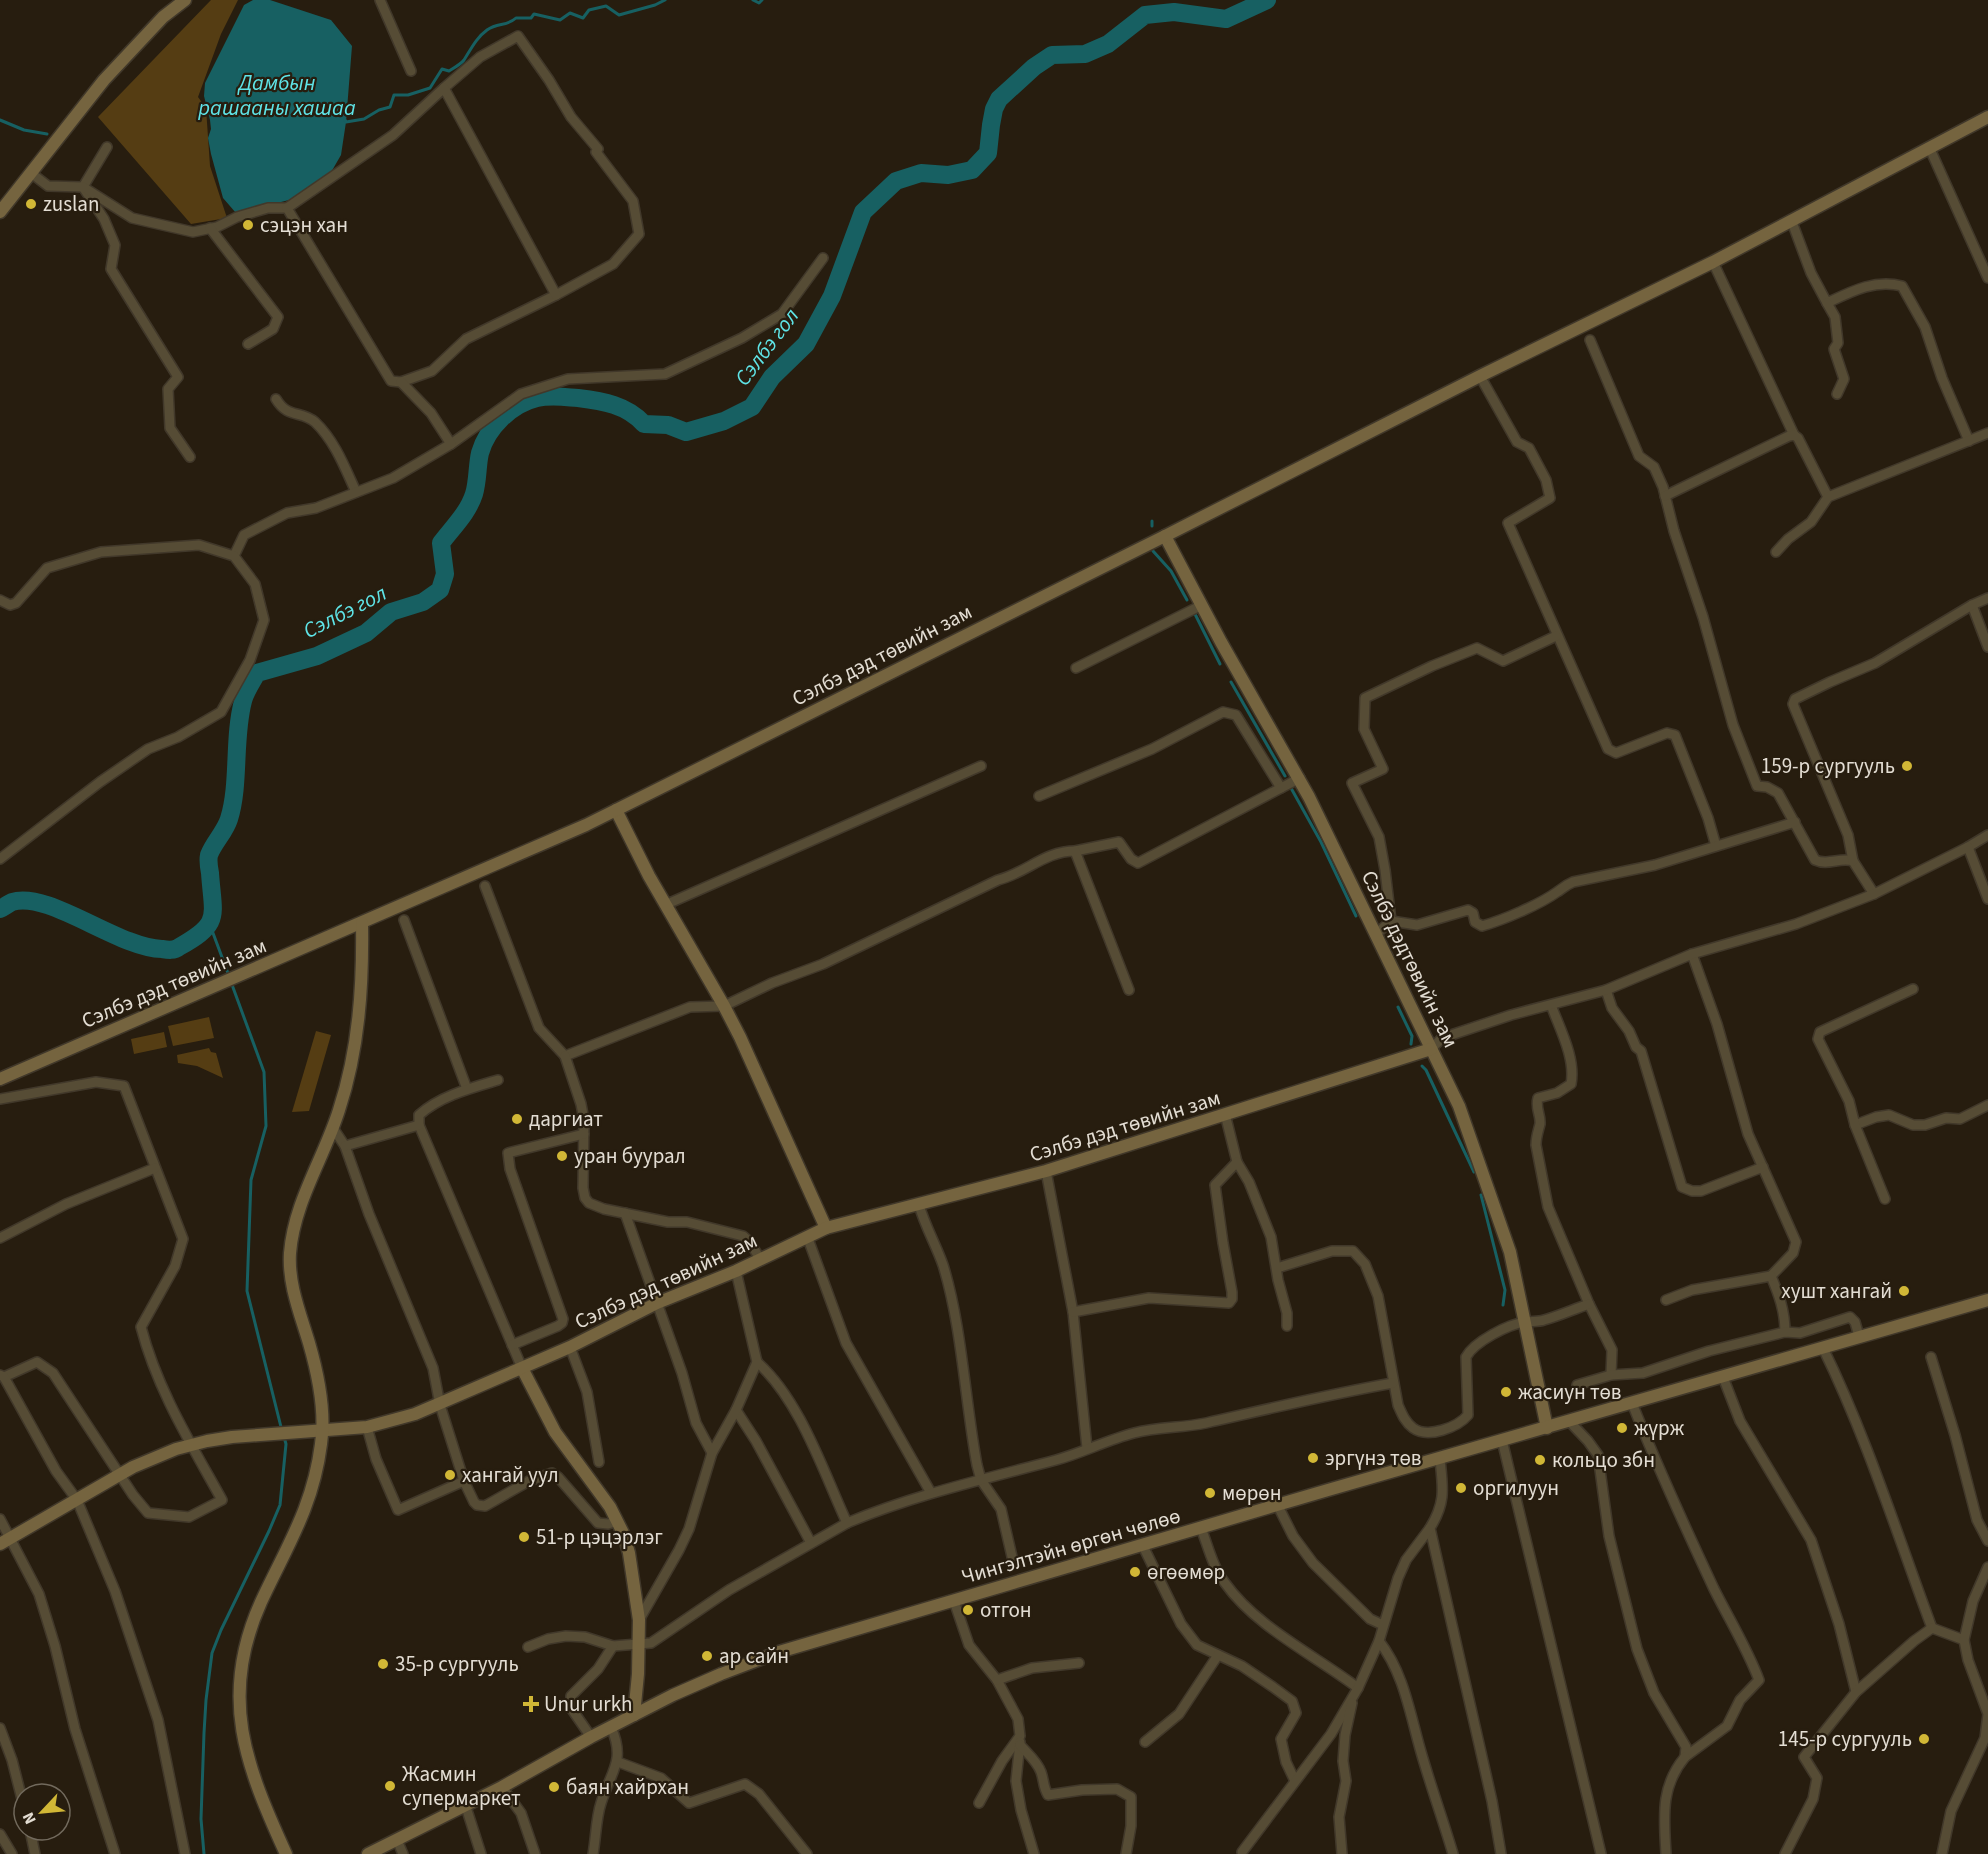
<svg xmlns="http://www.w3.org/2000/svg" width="1988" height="1854" font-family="'Source Sans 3',sans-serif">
  <rect width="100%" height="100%" fill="#271d0f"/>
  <!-- park -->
  <g fill="#553d13">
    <polygon points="211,0 238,0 221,34 198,97 206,108 210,166 227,218 191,224 98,117"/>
    <polygon points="209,1017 214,1038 173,1046 168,1026"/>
    <polygon points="316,1031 331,1035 309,1111 292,1112"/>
    <polygon points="164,1032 167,1047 134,1054 131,1039"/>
    <polygon points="209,1048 211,1052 216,1053 223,1078 197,1066 178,1063 177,1055"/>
  </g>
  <!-- water -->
  <polygon fill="#176062" points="253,0 270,0 331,20 352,46 346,122 341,155 330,174 293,199 265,206 248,213 236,213 223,198 211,154 208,138 211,129 210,120 204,96 205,83 244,5"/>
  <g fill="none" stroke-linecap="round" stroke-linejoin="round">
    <!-- stream -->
    <g stroke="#176062" stroke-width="3">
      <polyline points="753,0 759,3 762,0"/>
      <polyline points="0,120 24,130 47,134"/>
      <path d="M345,120L346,122L364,119L379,110L390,107L394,95H408L430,88L442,69L449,71C454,68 461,64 464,60C471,49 476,38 487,30C498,22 506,27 516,18H531L534,14L560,20L570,13L583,18L589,10L606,6L619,15L655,5L665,0"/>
      <polyline points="1152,526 1152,521"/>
      <polyline points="1153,551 1171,571 1187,600"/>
      <polyline points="1195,614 1220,664"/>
      <polyline points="1231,682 1285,776"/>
      <polyline points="1291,788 1321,842 1356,916"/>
      <polyline points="210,925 229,976"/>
      <polyline points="231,982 264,1072 266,1126 251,1180 247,1291 282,1431"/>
      <polyline points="1398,1007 1412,1036 1411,1044"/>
      <polyline points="1422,1066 1426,1070 1474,1172"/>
      <polyline points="1481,1195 1505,1290 1503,1305"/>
      <polyline points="204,1854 201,1819 204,1733 206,1700 212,1653 221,1630 269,1531 280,1505 286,1444 284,1437"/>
    </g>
    <!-- river -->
    <path stroke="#176062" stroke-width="18" d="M0,909C4,907 8,904 12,902C48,890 118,948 162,949C168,950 174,951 179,947C222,923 213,917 210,873C209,868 208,860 209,855C214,842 225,832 229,819C240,784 233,739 243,701C245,692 252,682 257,673L317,656L366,633L391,612L423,602L440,590L445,574L441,543C453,527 468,513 474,494C478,481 477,466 480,453C487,428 511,404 537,398C551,395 564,397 578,398C603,401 627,405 644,424L668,425L686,432L724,421L752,407L772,377L806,344L832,296L863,212L896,181L921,173L948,175L972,170L988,153L991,125L994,109L999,99L1034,67L1052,55L1085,54L1108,44L1145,15L1174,12L1226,19L1267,0"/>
    <defs>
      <g id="street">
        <polyline points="380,0 411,71"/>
        <polyline points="107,147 83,187 104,219 115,245 111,269 178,377 168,389 170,428 190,457"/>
        <polyline points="1930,149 1988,278"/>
        <polyline points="31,173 48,186 83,187 132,218 193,232 217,227 237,217 268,208 287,208 391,381 401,382 432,371 466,339 556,295 613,264 639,234 633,201 596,152 598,149 571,117 549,80 518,36 480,57 444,88"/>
        <polyline points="287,208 393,135 444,88 556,295"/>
        <path d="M1792,222L1811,273L1827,303C1852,291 1875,279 1902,286L1925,327L1942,378L1969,441"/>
        <polyline points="210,228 278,317 273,329 248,344"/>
        <polyline points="1713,262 1794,435"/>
        <polyline points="1827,303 1835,317 1838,343 1834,349 1844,379 1837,394"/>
        <path d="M1590,340L1639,456L1654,467L1663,487L1674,531L1703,617L1733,725L1757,786L1767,787L1778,793L1815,860C1828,866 1840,857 1853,861L1874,894"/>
        <polyline points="1480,376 1517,442 1529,448 1546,480 1550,498 1508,523 1608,749 1616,753 1667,733 1675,735 1708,818 1716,846"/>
        <path d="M276,399C288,419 301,410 315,422C335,441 345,468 356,492"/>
        <polyline points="451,444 521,394 568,379 665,374 742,338 782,314 823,258"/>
        <polyline points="1665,496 1789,436 1794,435 1798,438 1828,497"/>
        <polyline points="1776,552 1788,539 1811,522 1828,497 1988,433"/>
        <polyline points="234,556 244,535 287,513 316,508 393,478 451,444 431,413 401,382"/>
        <polyline points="0,600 10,605 16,603 47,568 101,552 199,545 234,556 255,584 264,620 250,660 221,712 178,737 148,749 100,782 0,859"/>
        <polyline points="1972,605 1988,647"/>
        <polyline points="1076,668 1202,605"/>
        <polyline points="1039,796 1152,749 1223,712 1236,715 1281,788"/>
        <polyline points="1968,847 1988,835"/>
        <polyline points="1075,851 1119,842 1131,859 1138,863 1300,778"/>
        <polyline points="1853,861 1848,835 1795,709 1793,704 1795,699 1830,682 1875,663 1972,605 1988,598"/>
        <path d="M485,886L539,1028L565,1056L690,1007L724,1006L772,983L823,964L998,880C1026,873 1045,851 1075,851L1129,990"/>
        <polyline points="665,905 981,766"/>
        <polyline points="404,920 467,1089"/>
        <path d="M1391,921L1417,925L1468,910L1473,913L1475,922L1482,926C1503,920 1539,905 1557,892C1563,888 1566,885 1573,882L1655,865L1795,822"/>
        <polyline points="1376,934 1391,921 1385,870 1379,837 1352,783 1383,769 1364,729 1365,698 1432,666 1477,648 1503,661 1556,636"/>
        <path d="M1692,954L1717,1024L1748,1134L1796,1242L1793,1253L1771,1276C1779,1295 1785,1311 1785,1332"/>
        <polyline points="1606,990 1612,1008 1629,1031 1636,1047 1641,1051 1682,1187 1692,1191 1701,1191 1763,1167"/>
        <path d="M1551,1005C1560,1029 1576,1059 1571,1084L1557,1093L1538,1098C1535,1108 1541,1115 1540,1124C1538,1132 1536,1137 1536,1145L1548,1207L1589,1304L1612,1350L1611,1375"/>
        <polyline points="1431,1049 1441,1039 1451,1035 1511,1015 1606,990 1692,954 1796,924 1874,894 1968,847 1988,899"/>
        <polyline points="565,1056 581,1104 584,1120 583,1188 585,1198 589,1203 604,1209 668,1222 687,1222 743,1236 750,1242 760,1259"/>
        <path d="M0,1099L96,1082L124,1086L183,1239L175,1266L141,1327C157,1389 191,1444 222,1500L189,1517L148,1513L133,1495L53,1373L37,1362L4,1377"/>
        <polyline points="1225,1114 1237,1162"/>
        <polyline points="419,1125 522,1368"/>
        <polyline points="1855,1125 1876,1117 1889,1115 1913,1125 1925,1125 1946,1118 1960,1119 1988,1105"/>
        <polyline points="333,1128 345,1146 369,1214 433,1368 440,1405 464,1481 474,1502 477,1505 485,1506 529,1481 552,1473 558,1477 598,1523 608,1524 618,1521"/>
        <path d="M345,1146L419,1125V1115C440,1096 471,1088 498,1080"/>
        <polyline points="1046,1171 1073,1312 1087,1448"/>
        <polyline points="1885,1199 1855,1125 1849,1101 1818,1039 1820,1032 1913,989"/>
        <path d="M919,1205C925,1226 936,1245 943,1265C962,1326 965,1401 977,1465L981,1480L1001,1509L1013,1561"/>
        <polyline points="625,1213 682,1373 696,1423 712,1453"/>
        <polyline points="807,1236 846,1343 931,1493"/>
        <polyline points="0,1238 66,1204 155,1168"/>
        <path d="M1277,1268L1332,1251H1353L1365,1264L1378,1296L1398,1405C1402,1414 1405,1422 1413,1428C1428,1439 1458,1427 1468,1415L1466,1357C1474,1342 1508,1324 1526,1322C1532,1321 1538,1322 1544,1320C1559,1316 1574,1309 1589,1304"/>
        <polyline points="1666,1300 1692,1290 1771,1276"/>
        <polyline points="1073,1312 1149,1298 1229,1303 1232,1299 1232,1292 1223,1243 1215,1185 1237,1162 1249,1182 1271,1237 1278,1280 1287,1313 1287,1326"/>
        <polyline points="512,1345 558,1326 562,1323 563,1319 510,1169 508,1153 584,1134"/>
        <polyline points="570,1347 587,1392 599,1462"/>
        <path d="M1823,1348C1867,1438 1897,1534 1932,1628"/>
        <polyline points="1931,1357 1955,1435 1977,1520 1988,1541"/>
        <path d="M757,1362C800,1400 823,1471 847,1523"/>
        <polyline points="0,1375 4,1377 56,1471 77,1500 115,1591 158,1720 185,1854"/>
        <polyline points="1723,1377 1740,1421 1811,1540 1839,1624 1856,1692"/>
        <polyline points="1577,1385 1611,1375 1643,1373 1709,1351 1785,1332 1800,1333 1850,1317 1855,1322 1859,1336"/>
        <polyline points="736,1410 756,1441 811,1543"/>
        <path d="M1569,1421L1588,1441L1598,1455L1609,1536L1637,1649L1654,1693L1686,1747L1685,1757L1727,1726L1740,1700L1759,1680C1747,1648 1729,1619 1714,1589C1685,1527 1657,1466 1632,1403"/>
        <polyline points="367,1427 376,1459 398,1510 464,1481"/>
        <polyline points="1502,1440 1601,1854"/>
        <path d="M1440,1460C1443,1488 1446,1502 1430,1528L1492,1801L1501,1854"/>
        <polyline points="1278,1506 1293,1536 1313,1563 1370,1619 1383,1625"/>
        <polyline points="0,1519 39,1594 55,1646 75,1729 115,1854"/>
        <path d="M1201,1528C1208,1546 1213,1568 1225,1583C1256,1627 1316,1656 1358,1688"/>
        <polyline points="1143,1546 1181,1624 1197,1645 1242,1666 1273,1687 1292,1701 1296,1713 1281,1739 1286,1762 1295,1781"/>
        <polyline points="954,1601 969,1645 997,1680 1018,1719 1020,1736 1002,1761 979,1803"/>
        <polyline points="639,1620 679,1550 689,1529 712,1453 736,1410 757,1362 736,1271"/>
        <path d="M1379,1641C1404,1673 1410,1714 1421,1752C1431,1787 1443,1820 1453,1854"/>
        <path d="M528,1647L548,1639L566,1636L585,1637L613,1646L651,1643L729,1590L847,1523C914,1495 985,1479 1056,1460C1082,1453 1107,1440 1134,1433C1157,1427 1182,1428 1206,1423C1268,1409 1330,1394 1393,1383"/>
        <polyline points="997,1680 1032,1668 1079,1663"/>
        <polyline points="0,1728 12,1760 24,1807"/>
        <polyline points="591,1737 571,1708 571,1696 598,1669 613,1646"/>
        <polyline points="1020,1742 1016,1781 1021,1810 1034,1854"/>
        <polyline points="1145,1742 1179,1714 1218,1655"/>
        <path d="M1020,1745C1027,1753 1037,1761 1041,1772C1044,1780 1043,1787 1048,1795L1082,1790L1117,1789L1131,1797V1826L1126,1854"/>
        <polyline points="618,1762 661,1778 689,1803 745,1784 759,1794 807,1854"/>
        <polyline points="502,1787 521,1813 535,1854"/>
        <polyline points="465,1804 481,1854"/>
        <polyline points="30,1830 35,1854"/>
        <polyline points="0,1834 12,1854"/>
        <polyline points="397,1840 403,1854"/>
        <polyline points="1242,1852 1331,1734 1358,1688 1379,1641 1398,1578 1406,1560 1430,1528"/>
        <path d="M593,1854C596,1837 596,1818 601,1803C611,1771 626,1761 611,1727"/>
        <polyline points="1342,1854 1339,1817 1346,1781 1343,1761 1345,1735 1352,1703"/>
        <path d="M1666,1854C1664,1817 1660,1787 1685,1757"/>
        <polyline points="1785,1854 1813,1799 1817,1778 1804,1757 1856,1692 1914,1641 1932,1628 1964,1640"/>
        <polyline points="1942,1854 1951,1811 1985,1738 1988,1714 1968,1660 1964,1640 1973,1601 1988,1567"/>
      </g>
      <g id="secondary">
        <polyline points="0,212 104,80 163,17 185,0"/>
        <polyline points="1165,536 1221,642 1309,797 1459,1106 1510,1252 1547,1428"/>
        <polyline points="616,810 649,876 724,1006 740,1037 826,1228"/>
        <polyline points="0,1079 586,825 1165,536 1480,376 1713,262 1988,117"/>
        <polyline points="522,1368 555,1432 610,1507 624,1535 629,1553 639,1620 638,1674 634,1715"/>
        <polyline points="0,1544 133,1467 176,1449 207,1441 232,1437 367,1427 415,1414 570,1347 657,1303 736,1271 826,1228 1046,1171 1431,1049"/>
        <path d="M286,1854C246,1766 218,1697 261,1602C287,1546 313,1507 321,1444C326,1411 318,1374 309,1343C300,1313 288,1284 290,1253C294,1202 324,1158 339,1110C359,1049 363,986 362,923"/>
        <polyline points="368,1854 502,1787 591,1737 673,1695 721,1674 779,1652 1328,1490 1988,1300"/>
      </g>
    </defs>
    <!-- street casing -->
    <use href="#street" stroke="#41382a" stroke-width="12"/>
    <!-- secondary casing -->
    <use href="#secondary" stroke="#41382a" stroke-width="15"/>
    <!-- street -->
    <use href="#street" stroke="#564c35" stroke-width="9"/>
    <!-- secondary -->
    <use href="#secondary" stroke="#75643f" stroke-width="12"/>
  </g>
  <!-- markers -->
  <g fill="#d1b736" stroke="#271d0f" stroke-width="2">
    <circle cx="31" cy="204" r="6"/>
    <circle cx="248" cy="225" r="6"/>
    <circle cx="1907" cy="766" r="6"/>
    <circle cx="517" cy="1119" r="6"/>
    <circle cx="562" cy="1156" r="6"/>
    <circle cx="1904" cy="1291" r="6"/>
    <circle cx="1506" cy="1392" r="6"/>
    <circle cx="1622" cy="1428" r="6"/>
    <circle cx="1313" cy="1458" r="6"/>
    <circle cx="1540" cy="1460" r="6"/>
    <circle cx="450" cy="1475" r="6"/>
    <circle cx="1461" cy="1488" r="6"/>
    <circle cx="1210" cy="1493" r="6"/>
    <circle cx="524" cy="1537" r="6"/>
    <circle cx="1135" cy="1572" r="6"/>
    <circle cx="968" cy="1610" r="6"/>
    <circle cx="707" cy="1656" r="6"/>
    <circle cx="383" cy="1664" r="6"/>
    <path d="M528 1695h6v6h6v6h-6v6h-6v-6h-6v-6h6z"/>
    <circle cx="1924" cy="1739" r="6"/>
    <circle cx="390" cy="1786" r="6"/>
    <circle cx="554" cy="1787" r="6"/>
  </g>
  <g text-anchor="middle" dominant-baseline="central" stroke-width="4.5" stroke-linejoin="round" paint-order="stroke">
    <!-- poi labels -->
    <g font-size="21" fill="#e3ddd3" stroke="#271d0f" text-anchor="start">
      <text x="43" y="204">zuslan</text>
      <text x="260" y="225">сэцэн хан</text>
      <text x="1895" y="766" text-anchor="end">159-р сургууль</text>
      <text x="529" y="1119">даргиат</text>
      <text x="574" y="1156">уран буурал</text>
      <text x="1892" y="1291" text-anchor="end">хушт хангай</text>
      <text x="1518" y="1392">жасиун төв</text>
      <text x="1634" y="1428">жүрж</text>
      <text x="1325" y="1458">эргүнэ төв</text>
      <text x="1552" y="1460">кольцо збн</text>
      <text x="462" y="1475">хангай уул</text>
      <text x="1473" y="1488">оргилуун</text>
      <text x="1222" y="1493">мөрөн</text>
      <text x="536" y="1537">51-р цэцэрлэг</text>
      <text x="1147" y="1572">өгөөмөр</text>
      <text x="980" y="1610">отгон</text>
      <text x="719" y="1656">ар сайн</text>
      <text x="395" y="1664">35-р сургууль</text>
      <text x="544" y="1704">Unur urkh</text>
      <text x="1912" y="1739" text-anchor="end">145-р сургууль</text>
      <text x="402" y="1774">Жасмин<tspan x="402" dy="24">супермаркет</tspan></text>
      <text x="566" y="1787">баян хайрхан</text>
    </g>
    <!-- street labels -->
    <g font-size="21" fill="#e3ddd3" stroke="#271d0f">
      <text transform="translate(882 655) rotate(-27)">Сэлбэ дэд төвийн зам</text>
      <text transform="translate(1410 959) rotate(64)">Сэлбэ дэдтөвийн зам</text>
      <text transform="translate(174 983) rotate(-23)">Сэлбэ дэд төвийн зам</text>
      <text transform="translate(1125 1126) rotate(-17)">Сэлбэ дэд төвийн зам</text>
      <text transform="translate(666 1281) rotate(-25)">Сэлбэ дэд төвийн зам</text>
      <text transform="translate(1071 1546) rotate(-16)">Чингэлтэйн өргөн чөлөө</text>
    </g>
    <!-- water labels -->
    <g font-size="22" font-style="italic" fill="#5fe4e7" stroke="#271d0f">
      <text x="277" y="83">Дамбын<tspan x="277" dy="25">рашааны хашаа</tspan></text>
      <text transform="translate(767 347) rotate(-53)">Сэлбэ гол</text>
      <text transform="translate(345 612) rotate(-27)">Сэлбэ гол</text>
    </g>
  </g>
  <!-- north arrow -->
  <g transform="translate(42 1812) rotate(244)"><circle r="28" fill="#271d0f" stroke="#726a5d" stroke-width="1.5"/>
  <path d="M0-4.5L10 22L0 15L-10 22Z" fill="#d1b736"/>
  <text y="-9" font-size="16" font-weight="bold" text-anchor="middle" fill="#e3ddd3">N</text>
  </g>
</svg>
